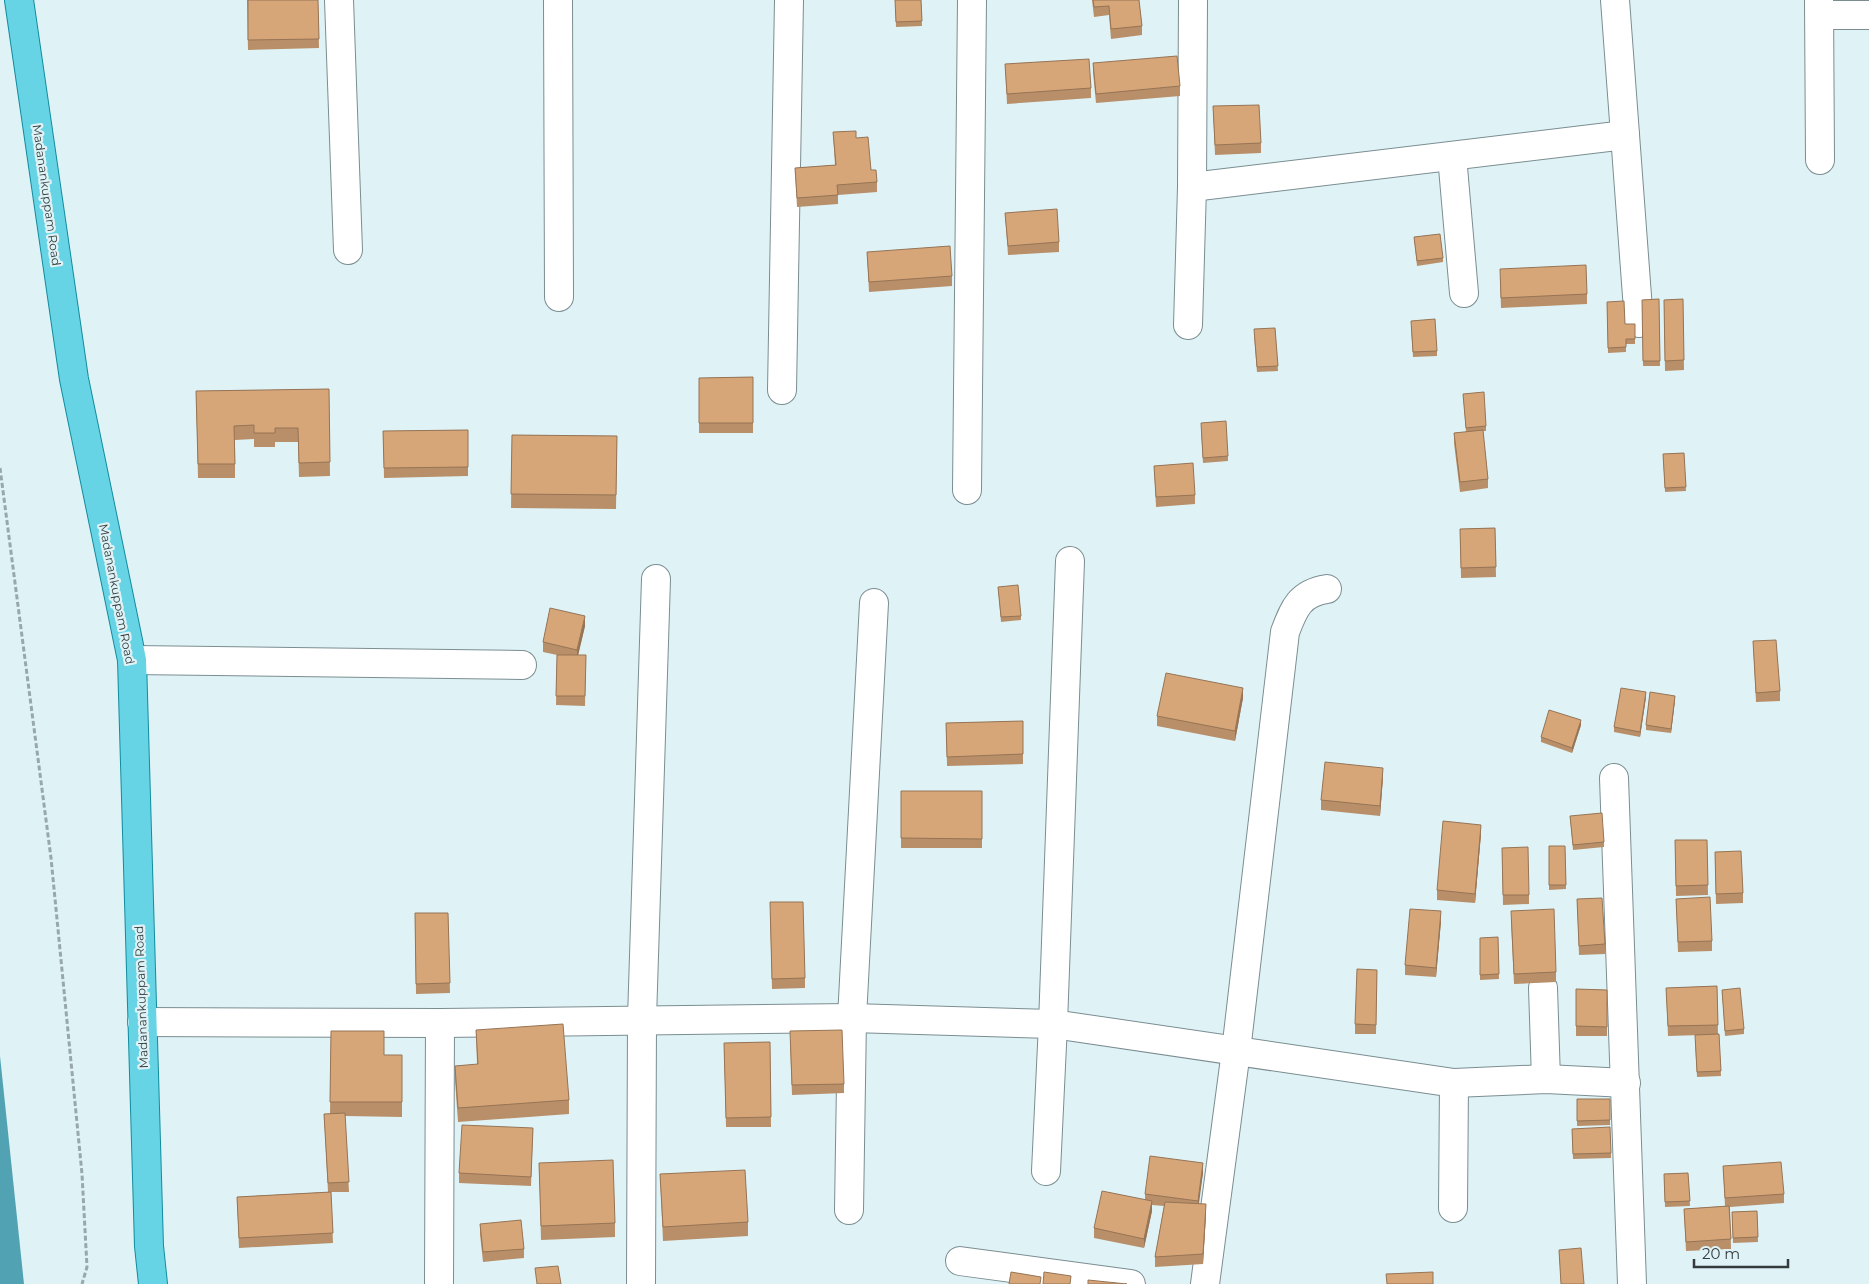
<svg xmlns="http://www.w3.org/2000/svg" width="1869" height="1284" font-family="Montserrat,sans-serif">
  <rect width="100%" height="100%" fill="#dff3f7"/>
  <!-- water -->
  <polygon fill="#51a2b3" points="0,1056 24,1284 0,1284"/>
  <g fill="none" stroke-linecap="round" stroke-linejoin="round">
    <defs>
      <g id="minor">
        <polyline points="339,0 348,250"/>
        <polyline points="558,0 559,297"/>
        <polyline points="1615,0 1639,323"/>
        <polyline points="1819,0 1820,160"/>
        <polyline points="1820,15 1869,15"/>
        <polyline points="1452,156 1464,293"/>
        <polyline points="1192,187 1625,135"/>
        <polyline points="1188,325 1192,187 1193,0"/>
        <polyline points="782,390 789,0"/>
        <polyline points="967,490 972,0"/>
        <polyline points="132,660 522,665"/>
        <polyline points="1614,778 1632,1284"/>
        <polyline points="1543,988 1546,1079"/>
        <polyline points="142,1022 440,1023 852,1018 1053,1024 1454,1083 1546,1079 1626,1083"/>
        <polyline points="1046,1171 1053,1024 1070,561"/>
        <polyline points="1453,1208 1454,1083"/>
        <polyline points="849,1210 852,1018 874,603"/>
        <polyline points="960,1261 1131,1284"/>
        <polyline points="439,1284 440,1023"/>
        <polyline points="641,1284 642,1019 656,579"/>
        <path d="M1205,1284L1236,1051L1285,632C1294,608 1300,593 1327,589"/>
      </g>
      <polyline id="major" points="19,0 74,379 132,660 149,1246 153,1284"/>
    </defs>
    <!-- minor casing -->
    <use href="#minor" stroke="#7b8d91" stroke-width="30"/>
    <!-- major casing -->
    <use href="#major" stroke="#128c9e" stroke-width="30"/>
    <!-- path -->
    <polyline stroke="#98a7aa" stroke-width="3" stroke-dasharray="5 2.5" stroke-linecap="butt" points="0,468 51,858 82,1174 87,1267 82,1284"/>
    <!-- minor -->
    <use href="#minor" stroke="#fff" stroke-width="28"/>
    <!-- major -->
    <use href="#major" stroke="#66d4e5" stroke-width="28"/>
  </g>
  <!-- wall -->
  <g fill="#b88f68">
    <polygon points="247,0 318,0 319,48 248,50"/>
    <polygon points="895,0 921,0 922,26 896,27"/>
    <polygon points="1092,0 1139,0 1142,26 1142,35 1111,39 1109,15 1094,17"/>
    <polygon points="1093,63 1180,86 1180,96 1096,103 1093,72"/>
    <polygon points="1005,64 1091,88 1091,98 1007,104"/>
    <polygon points="1213,106 1261,143 1261,153 1215,155"/>
    <polygon points="833,132 856,138 877,182 877,192 838,195 838,204 797,207 795,168 835,165"/>
    <polygon points="1005,213 1059,242 1059,252 1008,255"/>
    <polygon points="1414,237 1443,258 1443,262 1417,266"/>
    <polygon points="867,252 952,276 952,286 869,292"/>
    <polygon points="1500,278 1587,294 1587,304 1501,308"/>
    <polygon points="1659,299 1660,366 1643,366 1642,300"/>
    <polygon points="1683,299 1684,370 1665,371 1664,300"/>
    <polygon points="1607,302 1625,324 1635,324 1635,344 1626,344 1626,352 1608,353"/>
    <polygon points="1411,326 1437,351 1437,356 1413,357"/>
    <polygon points="1275,328 1278,371 1257,372 1254,334"/>
    <polygon points="753,377 753,433 699,433 699,378"/>
    <polygon points="329,389 330,476 299,477 298,442 275,442 275,447 254,447 254,439 235,440 235,478 198,478 196,391"/>
    <polygon points="1463,394 1486,426 1486,431 1483,431 1488,479 1488,488 1460,492 1454,443 1454,433 1466,432"/>
    <polygon points="1201,428 1228,456 1228,461 1203,463"/>
    <polygon points="468,430 468,476 384,478 383,431"/>
    <polygon points="512,435 617,436 616,509 511,508"/>
    <polygon points="1684,453 1686,491 1665,492 1663,454"/>
    <polygon points="1154,466 1195,495 1195,504 1156,507"/>
    <polygon points="1495,528 1496,577 1461,578 1460,529"/>
    <polygon points="998,587 1021,616 1021,620 1001,622"/>
    <polygon points="585,626 578,655 586,655 585,706 556,705 557,655 543,652 543,642"/>
    <polygon points="1753,641 1780,691 1780,701 1756,702"/>
    <polygon points="1646,697 1640,737 1614,732 1614,727"/>
    <polygon points="1243,698 1235,741 1157,726 1157,716"/>
    <polygon points="1675,700 1671,733 1646,730 1646,725"/>
    <polygon points="1023,721 1023,764 947,766 946,723"/>
    <polygon points="1581,725 1572,753 1541,742 1541,737"/>
    <polygon points="1383,777 1380,816 1321,810 1321,800"/>
    <rect x="901" y="791" width="81" height="57"/>
    <polygon points="1570,816 1604,842 1604,847 1573,850"/>
    <polygon points="1481,834 1475,903 1437,900 1437,890"/>
    <polygon points="1675,840 1707,840 1708,895 1676,896"/>
    <polygon points="1549,846 1565,846 1566,889 1549,890"/>
    <polygon points="1502,848 1529,895 1529,904 1503,905"/>
    <polygon points="1715,852 1743,893 1743,903 1716,904"/>
    <polygon points="1577,899 1605,944 1605,954 1579,955"/>
    <polygon points="1676,899 1712,941 1712,951 1678,952"/>
    <polygon points="770,912 805,978 805,988 772,989"/>
    <polygon points="415,913 448,913 450,993 416,994"/>
    <polygon points="1511,920 1556,972 1556,982 1514,984"/>
    <polygon points="1441,921 1436,977 1405,975 1405,965"/>
    <polygon points="1498,937 1499,979 1480,980 1480,938"/>
    <polygon points="1377,970 1376,1034 1355,1034 1355,1024"/>
    <polygon points="1717,986 1718,1034 1719,1034 1721,1076 1697,1077 1695,1040 1701,1035 1668,1036 1666,988"/>
    <polygon points="1576,989 1607,990 1607,1036 1576,1036"/>
    <polygon points="1722,990 1744,1029 1744,1034 1725,1036"/>
    <polygon points="476,1030 569,1100 569,1114 458,1122 455,1080 455,1066 477,1065"/>
    <polygon points="331,1031 384,1055 402,1055 402,1117 345,1116 349,1192 331,1192 333,1243 239,1248 237,1197 328,1192 324,1114 330,1114"/>
    <polygon points="790,1041 844,1084 844,1093 792,1095"/>
    <polygon points="770,1042 771,1127 726,1127 724,1043"/>
    <polygon points="1577,1099 1610,1099 1610,1125 1577,1126"/>
    <polygon points="533,1128 531,1186 459,1183 459,1173"/>
    <polygon points="1572,1129 1611,1153 1611,1158 1573,1159"/>
    <polygon points="539,1163 615,1223 615,1237 541,1240"/>
    <polygon points="1723,1166 1784,1194 1784,1203 1730,1207 1731,1249 1686,1251 1684,1209 1725,1206"/>
    <polygon points="1203,1173 1198,1204 1206,1214 1203,1264 1155,1267 1155,1257 1164,1206 1152,1205 1152,1211 1144,1248 1094,1238 1094,1228 1145,1200 1145,1194"/>
    <polygon points="1688,1173 1690,1206 1665,1207 1664,1174"/>
    <polygon points="660,1174 748,1222 748,1236 663,1241"/>
    <polygon points="1757,1211 1758,1242 1733,1243 1732,1212"/>
    <polygon points="480,1224 524,1249 524,1258 483,1262 480,1234"/>
    <polygon points="1559,1250 1584,1284 1561,1284"/>
  </g>
  <!-- shaded-wall -->
  <g fill="#967455">
    <polygon points="585,616 585,626 577,660 577,650"/>
    <polygon points="1243,688 1243,698 1235,741 1235,731"/>
    <polygon points="1646,692 1646,697 1640,737 1640,732"/>
    <polygon points="1675,696 1675,700 1671,733 1671,729"/>
    <polygon points="1581,720 1581,725 1572,753 1572,748"/>
    <polygon points="1383,768 1383,777 1380,816 1380,806"/>
    <polygon points="1481,825 1481,834 1475,903 1475,894"/>
    <polygon points="1441,911 1441,921 1436,977 1436,968"/>
    <polygon points="1203,1163 1203,1173 1198,1211 1198,1201"/>
    <polygon points="1152,1201 1152,1211 1144,1248 1144,1239"/>
    <polygon points="1206,1204 1206,1214 1203,1264 1203,1254"/>
  </g>
  <!-- building -->
  <g fill="#d6a679" stroke="#967455">
    <polygon points="248,0 318,0 319,39 248,40"/>
    <polygon points="895,0 921,0 922,21 896,22"/>
    <polygon points="1093,0 1139,0 1142,26 1111,29 1109,6 1094,7"/>
    <polygon points="1177,56 1180,86 1096,94 1093,63"/>
    <polygon points="1089,59 1091,88 1007,94 1005,64"/>
    <polygon points="1259,105 1261,143 1215,145 1213,106"/>
    <polygon points="856,131 856,138 868,137 871,170 876,170 877,182 837,185 838,195 797,198 795,168 836,165 833,132"/>
    <polygon points="1057,209 1059,242 1008,246 1005,213"/>
    <polygon points="1440,234 1443,258 1417,261 1414,237"/>
    <polygon points="950,246 952,276 869,282 867,252"/>
    <polygon points="1586,265 1587,294 1501,298 1500,269"/>
    <polygon points="1659,299 1660,361 1643,361 1642,300"/>
    <polygon points="1683,299 1684,360 1665,361 1664,300"/>
    <polygon points="1624,301 1625,324 1635,324 1635,339 1626,339 1626,347 1608,348 1607,302"/>
    <polygon points="1435,319 1437,351 1413,352 1411,321"/>
    <polygon points="1275,328 1278,366 1257,367 1254,329"/>
    <polygon points="753,377 753,423 699,423 699,378"/>
    <polygon points="329,389 330,462 299,463 298,428 275,428 275,433 254,433 254,425 234,426 235,464 198,464 196,391"/>
    <polygon points="1484,392 1486,426 1466,428 1463,394"/>
    <polygon points="1226,421 1228,456 1203,458 1201,423"/>
    <polygon points="468,430 468,467 384,468 383,431"/>
    <polygon points="1483,430 1488,479 1460,482 1454,433"/>
    <polygon points="512,435 617,436 616,495 511,494"/>
    <polygon points="1684,453 1686,487 1665,488 1663,454"/>
    <polygon points="1193,463 1195,495 1156,497 1154,466"/>
    <polygon points="1495,528 1496,567 1461,568 1460,529"/>
    <polygon points="1018,585 1021,616 1001,617 998,587"/>
    <polygon points="550,608 585,616 577,650 543,642"/>
    <polygon points="1776,640 1780,691 1756,693 1753,641"/>
    <polygon points="557,655 586,655 585,696 556,696"/>
    <polygon points="1166,673 1243,688 1235,731 1157,716"/>
    <polygon points="1621,688 1646,692 1640,732 1614,727"/>
    <polygon points="1650,692 1675,696 1671,729 1646,725"/>
    <polygon points="1549,710 1581,720 1572,748 1541,737"/>
    <polygon points="1023,721 1023,754 947,757 946,723"/>
    <polygon points="1325,762 1383,768 1380,806 1321,800"/>
    <polygon points="901,791 982,791 982,839 901,838"/>
    <polygon points="1602,813 1604,842 1573,845 1570,816"/>
    <polygon points="1443,821 1481,825 1475,894 1437,890"/>
    <polygon points="1675,840 1707,840 1708,885 1676,886"/>
    <polygon points="1549,846 1565,846 1566,885 1549,885"/>
    <polygon points="1528,847 1529,895 1503,895 1502,848"/>
    <polygon points="1741,851 1743,893 1716,894 1715,852"/>
    <polygon points="1710,897 1712,941 1678,942 1676,899"/>
    <polygon points="1602,898 1605,944 1579,946 1577,899"/>
    <polygon points="770,902 803,902 805,978 772,979"/>
    <polygon points="1410,909 1441,911 1436,968 1405,965"/>
    <polygon points="1554,909 1556,972 1514,974 1511,911"/>
    <polygon points="415,913 448,913 450,983 416,984"/>
    <polygon points="1498,937 1499,974 1480,975 1480,938"/>
    <polygon points="1357,969 1377,970 1376,1025 1355,1024"/>
    <polygon points="1717,986 1718,1025 1668,1026 1666,988"/>
    <polygon points="1740,988 1744,1029 1725,1031 1722,990"/>
    <polygon points="1576,989 1607,990 1607,1027 1576,1026"/>
    <polygon points="563,1024 569,1100 458,1108 455,1066 478,1064 476,1030"/>
    <polygon points="842,1030 844,1084 792,1085 790,1031"/>
    <polygon points="331,1031 384,1031 384,1055 402,1055 402,1102 330,1102"/>
    <polygon points="1719,1034 1721,1071 1697,1072 1695,1035"/>
    <polygon points="770,1042 771,1117 726,1118 724,1043"/>
    <polygon points="1577,1099 1610,1099 1610,1120 1577,1121"/>
    <polygon points="345,1113 349,1182 328,1183 324,1114"/>
    <polygon points="462,1125 533,1128 531,1177 459,1173"/>
    <polygon points="1610,1127 1611,1153 1573,1154 1572,1129"/>
    <polygon points="1150,1156 1203,1163 1198,1201 1145,1194"/>
    <polygon points="613,1160 615,1223 541,1226 539,1163"/>
    <polygon points="1781,1162 1784,1194 1725,1198 1723,1166"/>
    <polygon points="745,1170 748,1222 663,1227 660,1174"/>
    <polygon points="1688,1173 1690,1201 1665,1202 1664,1174"/>
    <polygon points="1102,1191 1152,1201 1144,1239 1094,1228"/>
    <polygon points="331,1192 333,1233 239,1238 237,1197"/>
    <polygon points="1165,1202 1206,1204 1203,1254 1155,1257"/>
    <polygon points="1729,1206 1731,1239 1686,1242 1684,1209"/>
    <polygon points="1757,1211 1758,1237 1733,1238 1732,1212"/>
    <polygon points="521,1220 524,1249 483,1252 480,1224"/>
    <polygon points="1581,1248 1584,1284 1561,1284 1559,1250"/>
    <polygon points="558,1266 561,1284 537,1284 535,1268"/>
    <polygon points="1011,1272 1041,1277 1040,1284 1009,1284"/>
    <polygon points="1044,1272 1071,1276 1070,1284 1043,1284"/>
    <polygon points="1433,1272 1433,1284 1387,1284 1386,1274"/>
    <polygon points="1088,1280 1127,1284 1088,1284"/>
  </g>
  <g text-anchor="middle" dominant-baseline="central" stroke-width="4.5" stroke-linejoin="round" paint-order="stroke">
    <!-- street labels -->
    <g font-size="12" fill="#333b3d" stroke="#dff3f7">
      <text transform="translate(47 195) rotate(82)">Madanankuppam Road</text>
      <text transform="translate(117 594) rotate(79)">Madanankuppam Road</text>
      <text transform="translate(141 997) rotate(-92)">Madanankuppam Road</text>
    </g>
  </g>
  <!-- scale -->
  <path d="M1694 1259v8h94v-8" fill="none" stroke="#333b3d" stroke-width="2.5"/>
  <text x="1702" y="1259" font-size="15" fill="#333b3d" stroke="#dff3f7" stroke-width="4" paint-order="stroke">20 m</text>
</svg>
